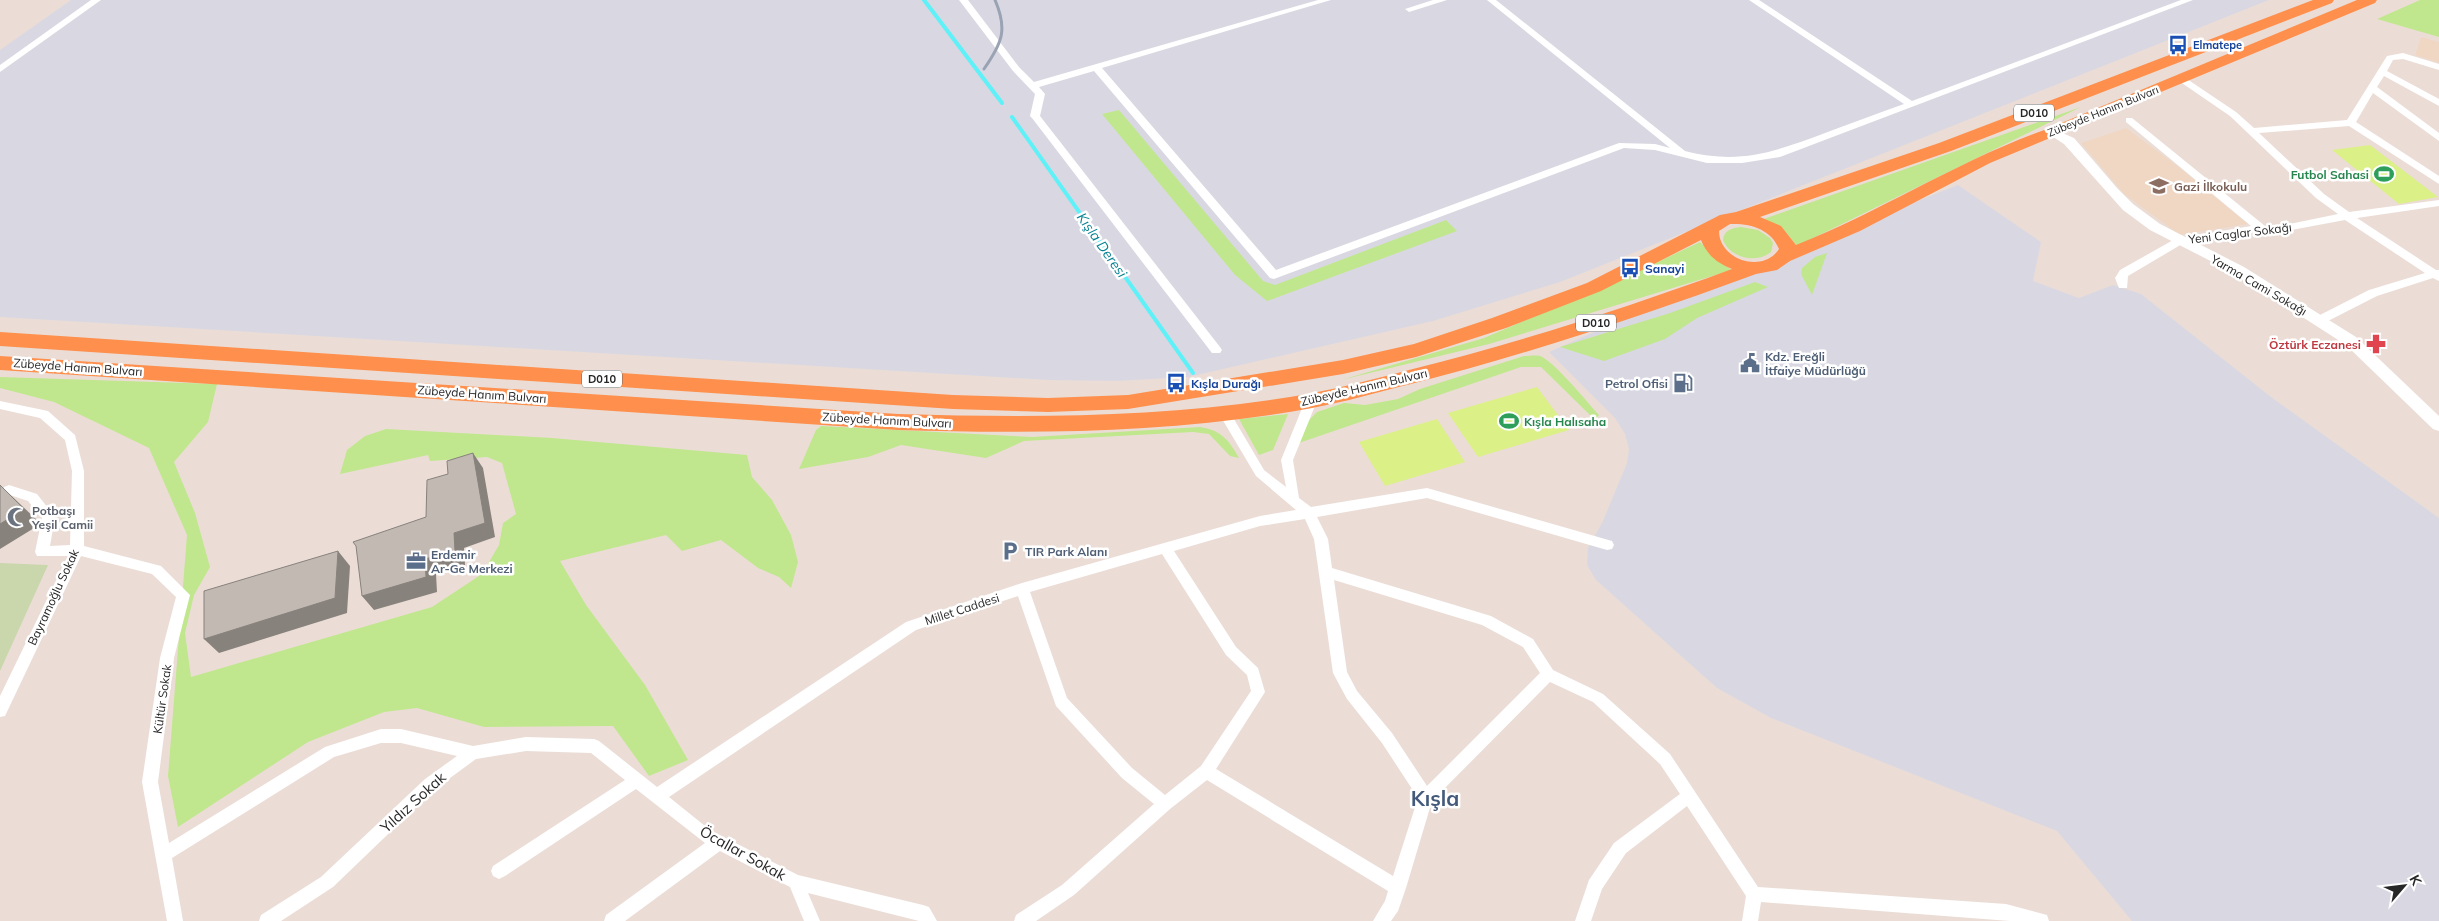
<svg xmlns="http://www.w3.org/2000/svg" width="2439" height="921" font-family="Mulish,sans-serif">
  <rect width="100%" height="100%" fill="#ebddd6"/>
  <!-- industrial -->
  <g fill="#d9d8e2">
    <polygon points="71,0 2269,0 1560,282 1433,321 1188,377 1117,381 1049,380 0,317 0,50"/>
    <polygon points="1958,185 2041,242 2033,281 2079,298 2113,285 2141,294 2271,397 2439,518 2439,921 2132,921 2057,831 1771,718 1717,688 1596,580 1587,565 1588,548 1603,521 1627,463 1629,449 1625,434 1615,418 1549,352 1671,298"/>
  </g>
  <!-- education -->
  <g fill="#efd7c3">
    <polygon points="2421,37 2439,42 2439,63 2415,55"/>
    <polygon points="2126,128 2176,165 2248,224 2180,235 2124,194 2081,143"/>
  </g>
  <!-- green -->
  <g fill="#c0e78d">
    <polygon points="2420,0 2439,0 2439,37 2377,19"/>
    <polygon points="2081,107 1797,246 1784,230 1764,219"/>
    <polygon points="1119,110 1263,281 1275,285 1446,220 1457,231 1267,301 1235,275 1102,114"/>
    <path d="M1741,227L1758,230L1770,238L1773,243L1771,252C1756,264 1730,258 1723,240C1724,230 1732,228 1741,227Z"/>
    <polygon points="1700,242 1718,261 1732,270 1489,344 1341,380 1484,338 1615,282"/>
    <polygon points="1827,253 1812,295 1801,274 1802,268 1815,257"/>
    <polygon points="1755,282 1768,287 1697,318 1665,339 1604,361 1560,347 1670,313"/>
    <path d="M1524,356C1529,356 1536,355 1540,356C1554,361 1587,402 1599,415L1595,420L1541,367H1521L1293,445L1306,423L1317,412L1344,403L1365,405L1398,399L1420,389Z"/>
    <polygon points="0,377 217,384 208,422 174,462 195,513 210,567 194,595 185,633 191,677 432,607 482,574 499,545 503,523 516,514 502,463 487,457 430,461 428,455 340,474 347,450 365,436 386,429 552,438 747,455 752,477 772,500 791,535 798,562 791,588 779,577 758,568 721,540 682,551 666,535 560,561 586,605 645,685 688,760 649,776 613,726 484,727 417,708 384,712 308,742 178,827 168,776 187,535 149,448 54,402 0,388"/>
    <polygon points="1288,414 1273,450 1259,455 1239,419"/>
    <path d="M821,426L1032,437L1200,427C1221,430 1229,440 1239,458L1230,456L1209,434L1193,432L1024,441L986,458L901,445L868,457L799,469L816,430Z"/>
  </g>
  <!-- cemetery -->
  <polygon fill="#cad6ac" points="0,563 48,565 0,671"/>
  <!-- pitch -->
  <g fill="#dbf087">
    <polygon points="2370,145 2438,197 2399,204 2332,150"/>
    <polygon points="1537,387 1569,430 1478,457 1448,413"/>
    <polygon points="1437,419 1465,462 1385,486 1359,442"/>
  </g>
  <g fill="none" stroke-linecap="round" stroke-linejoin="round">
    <!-- stream -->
    <g stroke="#5ef1f8" stroke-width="4">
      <polyline points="924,0 1002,103"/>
      <polyline points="1012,117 1193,373"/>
    </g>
    <!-- minor -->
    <g fill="#fff" fill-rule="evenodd">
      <polygon points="91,0 101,0 0,72 0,65"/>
      <path d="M959,0H968L1019,67L1034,82L1318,0H1331L1102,68L1276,270L1619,143L1655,144L1670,148L1487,0H1496L1685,151C1740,165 1774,152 1825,133C1852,123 1878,113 1904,104L1749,0H1759L1912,101L2181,0H2193L1780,157L1742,163H1707L1655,150L1624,148L1274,279L1270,278L1094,71L1039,87L1045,94L1040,116L1220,347L1222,350L1220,353H1212L1032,118L1030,116L1035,94L1013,71Z"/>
      <polygon points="1433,0 1447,0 1409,12 1405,9"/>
      <polygon points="2403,53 2439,64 2439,70 2403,59 2393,60 2387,71 2439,99 2439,106 2384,76 2377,87 2439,133 2439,141 2373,93 2356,122 2439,176 2439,184 2349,126 2259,133 2324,194 2349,212 2439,200 2439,206 2357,218 2436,270 2439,270 2439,281 2433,278 2377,296 2324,323 2316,323 2314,320 2316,317 2369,290 2425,273 2345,220 2280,232 2252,232 2182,244 2128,276 2127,288 2119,288 2115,278 2120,270 2175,239 2251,226 2126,122 2126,118 2132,118 2265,226 2280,226 2338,214 2316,198 2230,116 2176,79 2178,77 2184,77 2236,112 2254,128 2347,120 2387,56"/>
      <path d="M1311,397L1317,401L1293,460L1299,498L1311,507L1427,488L1612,541L1614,545L1612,549L1607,550L1427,498L1317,517L1328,539L1332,568L1491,616L1533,639L1553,670L1603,694L1670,754L1758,887L2006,904L2047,915L2049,921H2010L1761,902L1758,921H1742L1746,896L1687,806L1626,853L1602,889L1591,921H1575L1589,880L1614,843L1680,794L1660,764L1593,702L1550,682L1432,801L1406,888L1398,911L1391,921H1373L1385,901L1388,891L1207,780L1170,809L1074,895L1036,921H1014L1016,915L1062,885L1154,804L1122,778L1056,706L1018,596L916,630L669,797L710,830L798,875L923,905L929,907L937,921H919L808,893L820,921H804L790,887L720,851L625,921H604L606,915L705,843L636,789L505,876L499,879L493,876L491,871L493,866L625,780L591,753L526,751L476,759L435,789L333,887L281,921H259L261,915L321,877L425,779L457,756L401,743H381L334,757L172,858L183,921H167L142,782L160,658L176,597L152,574L81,556L5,716L0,717V696L68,556H37L35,552L42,518L28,501L4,493L3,490L4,487L9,485L37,494L55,517L50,546L70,545L72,471L65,440L40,418L0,409V401L48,411L75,435L84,471V546L161,566L190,595L174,658L158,782L169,843L325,747L381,729H401L473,746L526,737L594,739L599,741L657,787L906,622L1022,583L1260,516L1296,510L1256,476L1218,412L1224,408L1228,409L1264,470L1286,487L1281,460L1305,401ZM1305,519L1314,539L1333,673L1347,699L1382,743L1418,798L1393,876L1216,769L1265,692L1258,668L1236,647L1174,551L1260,526ZM1162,554L1226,655L1247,675L1251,691L1201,766L1165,795L1132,768L1067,698L1030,592ZM1334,580L1482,625L1523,647L1540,673L1427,786L1392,733L1357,691L1347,672Z"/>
    </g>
    <!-- tertiary -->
    <polygon fill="#fff" fill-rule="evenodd" points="2053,129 2074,138 2117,188 2133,204 2160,224 2244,267 2356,337 2439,416 2439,431 2433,429 2346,345 2234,273 2150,230 2123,210 2064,144 2047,133"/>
    <!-- trunk -->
    <path fill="#fe8f4c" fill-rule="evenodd" d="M2313,0H2334L2332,3L1951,151L1760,217L1781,226L1796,245C1882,211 1959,160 2047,129L2357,0H2377L2375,3L1990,163L1860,231L1790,261L1777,270L1756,274C1642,316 1528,354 1411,384C1378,392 1345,402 1312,408C1175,433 1036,434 898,430L0,370V356L898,414C1037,418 1176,418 1313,393C1345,387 1377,378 1409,370C1518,343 1626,308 1732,269C1717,263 1707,255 1701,240L1601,291L1506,328L1416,357L1343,374L1128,409L1048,412L953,409L0,346V332L953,395L1048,398L1128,395L1343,360L1414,344L1492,318L1587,283L1720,215L1736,212L1939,143ZM1730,224C1750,223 1771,229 1779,249C1763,274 1719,260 1719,231Z"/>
    <!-- rail -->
    <path stroke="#99a3b3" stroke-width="3" d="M984,69C1002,43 1008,30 995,0"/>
  </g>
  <!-- shaded-wall -->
  <g fill="#88827d">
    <polygon points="473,453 483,468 495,537 464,548 465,565 436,574 437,592 374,610 362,596 425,559 454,533"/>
    <polygon points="0,485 39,522 39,525 0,549"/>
    <polygon points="338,551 350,566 347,613 219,653 204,639"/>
  </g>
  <!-- building -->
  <g fill="#c2b9b3" stroke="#88827d">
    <polygon points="473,453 485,523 454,533 455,551 425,559 426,577 362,596 356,546 353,542 426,517 427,480 448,474 447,461"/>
    <polygon points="0,485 23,508 23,510 0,524"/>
    <polygon points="338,551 335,598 204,639 204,591"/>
  </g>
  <!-- icons -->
  <defs>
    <symbol id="bus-bare" viewBox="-9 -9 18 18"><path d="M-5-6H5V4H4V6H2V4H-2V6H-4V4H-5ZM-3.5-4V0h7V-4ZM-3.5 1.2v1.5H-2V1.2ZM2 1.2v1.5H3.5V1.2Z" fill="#1a4fb4" stroke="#fff" stroke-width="2.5" paint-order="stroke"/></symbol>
    <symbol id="stadium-bare" viewBox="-9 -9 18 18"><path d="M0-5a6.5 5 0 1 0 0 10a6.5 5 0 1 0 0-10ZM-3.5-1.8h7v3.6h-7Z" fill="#2e9e5b" stroke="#fff" stroke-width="2.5" paint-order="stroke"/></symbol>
    <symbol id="school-bare" viewBox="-9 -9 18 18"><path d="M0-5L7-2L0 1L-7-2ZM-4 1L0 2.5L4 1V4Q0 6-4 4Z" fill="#8d6e63" stroke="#fff" stroke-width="2.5" paint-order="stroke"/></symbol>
    <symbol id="pharmacy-bare" viewBox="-9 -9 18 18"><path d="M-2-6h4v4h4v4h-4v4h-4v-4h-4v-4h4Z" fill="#e0444e" stroke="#fff" stroke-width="2.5" paint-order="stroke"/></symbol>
    <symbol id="civic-bare" viewBox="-9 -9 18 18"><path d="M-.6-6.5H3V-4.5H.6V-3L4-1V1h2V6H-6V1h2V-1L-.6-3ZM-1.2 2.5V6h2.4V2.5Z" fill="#5c6f8a" stroke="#fff" stroke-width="2.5" paint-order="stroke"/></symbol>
    <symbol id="fuel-bare" viewBox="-9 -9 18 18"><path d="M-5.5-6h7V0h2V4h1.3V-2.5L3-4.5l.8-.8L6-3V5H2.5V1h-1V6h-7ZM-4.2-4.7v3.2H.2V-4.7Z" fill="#5c6f8a" stroke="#fff" stroke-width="2.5" paint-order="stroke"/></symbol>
    <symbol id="mosque-bare" viewBox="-9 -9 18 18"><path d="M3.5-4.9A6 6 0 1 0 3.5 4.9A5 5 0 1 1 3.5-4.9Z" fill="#6b7280" stroke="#fff" stroke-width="2.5" paint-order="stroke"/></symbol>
    <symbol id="parking-bare" viewBox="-9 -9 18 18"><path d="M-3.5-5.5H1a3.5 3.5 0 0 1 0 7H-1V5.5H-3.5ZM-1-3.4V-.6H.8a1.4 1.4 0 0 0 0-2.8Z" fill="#5c6f8a" stroke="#fff" stroke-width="2.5" paint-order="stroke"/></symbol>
    <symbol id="office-bare" viewBox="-9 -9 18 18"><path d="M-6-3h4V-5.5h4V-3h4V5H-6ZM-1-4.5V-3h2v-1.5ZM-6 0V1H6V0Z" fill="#5c6f8a" stroke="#fff" stroke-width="2.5" paint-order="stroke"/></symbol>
  </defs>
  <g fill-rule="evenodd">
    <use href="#bus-bare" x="2164" y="31" width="28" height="28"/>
    <use href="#stadium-bare" x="2370" y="160" width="28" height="28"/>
    <use href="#school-bare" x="2145" y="172" width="28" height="28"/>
    <use href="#bus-bare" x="1616" y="254" width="28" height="28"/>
    <use href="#pharmacy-bare" x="2362" y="330" width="28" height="28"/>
    <use href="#civic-bare" x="1736" y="349" width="28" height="28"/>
    <use href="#bus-bare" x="1162" y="369" width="28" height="28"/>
    <use href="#fuel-bare" x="1669" y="369" width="28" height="28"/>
    <use href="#stadium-bare" x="1495" y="407" width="28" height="28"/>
    <use href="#mosque-bare" x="3" y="503" width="28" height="28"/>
    <use href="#parking-bare" x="996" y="537" width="28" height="28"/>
    <use href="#office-bare" x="402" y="547" width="28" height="28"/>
  </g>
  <g text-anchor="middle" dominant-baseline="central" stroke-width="5" stroke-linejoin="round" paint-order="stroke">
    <!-- far-transit labels -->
    <g font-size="11" font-weight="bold" fill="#164399" stroke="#fff" text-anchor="start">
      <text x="2193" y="45">Elmatepe</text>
    </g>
    <!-- far-street labels -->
    <g font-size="11" fill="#272727" stroke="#fff">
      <text transform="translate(2103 111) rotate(-22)">Zübeyde Hanım Bulvarı</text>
    </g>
    <!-- shield labels -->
    <g fill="#fff" stroke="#686868" stroke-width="1">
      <rect x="2014" y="104.5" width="40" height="17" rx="4"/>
      <rect x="1576" y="314.5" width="40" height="17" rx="4"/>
      <rect x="582" y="370.5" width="40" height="17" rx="4"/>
    </g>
    <g font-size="11" font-weight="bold" fill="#272727">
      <text x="2034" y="113">D010</text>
      <text x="1596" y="323">D010</text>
      <text x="602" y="379">D010</text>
    </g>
    <!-- leisure labels -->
    <g font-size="12" font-weight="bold" fill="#27864d" stroke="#fff" text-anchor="end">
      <text x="2369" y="174">Futbol Sahasi</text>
      <text x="1524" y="421" text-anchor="start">Kışla Halısaha</text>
    </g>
    <!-- education labels -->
    <g font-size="12" font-weight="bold" fill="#785e54" stroke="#fff" text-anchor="start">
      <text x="2174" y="186">Gazi İlkokulu</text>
    </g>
    <!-- street labels -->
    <g font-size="12" fill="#272727" stroke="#fff">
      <text transform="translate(2240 233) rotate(-7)">Yeni Caglar Sokağı</text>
      <text transform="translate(2259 285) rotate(30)">Yarma Cami Sokağı</text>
      <text transform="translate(78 367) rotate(4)">Zübeyde Hanım Bulvarı</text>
      <text transform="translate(1364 387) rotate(-13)">Zübeyde Hanım Bulvarı</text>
      <text transform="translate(482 394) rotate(4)">Zübeyde Hanım Bulvarı</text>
      <text transform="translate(887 420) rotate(3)">Zübeyde Hanım Bulvarı</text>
      <text transform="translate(53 597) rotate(-65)">Bayramoğlu Sokak</text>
      <text transform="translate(962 609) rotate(-18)">Millet Caddesi</text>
      <text transform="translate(162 699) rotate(-82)">Kültür Sokak</text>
    </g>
    <!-- transit labels -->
    <g font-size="12" font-weight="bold" fill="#164399" stroke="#fff" text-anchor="start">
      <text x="1645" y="268">Sanayi</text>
      <text x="1191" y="383">Kışla Durağı</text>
    </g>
    <!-- health labels -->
    <g font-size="12" font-weight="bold" fill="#be3a42" stroke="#fff" text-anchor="end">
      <text x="2361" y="344">Öztürk Eczanesi</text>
    </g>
    <!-- service labels -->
    <g font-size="12" font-weight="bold" fill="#4e5e75" stroke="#fff" text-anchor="start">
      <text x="1765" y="356">Kdz. Ereğli<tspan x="1765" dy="14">İtfaiye Müdürlüğü</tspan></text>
      <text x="1668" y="383" text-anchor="end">Petrol Ofisi</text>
      <text x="1025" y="551">TIR Park Alanı</text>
      <text x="431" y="554">Erdemir<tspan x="431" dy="14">Ar-Ge Merkezi</tspan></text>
    </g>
    <!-- worship labels -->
    <g font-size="12" font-weight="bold" fill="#5b616d" stroke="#fff" text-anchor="start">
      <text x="32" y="510">Potbaşı<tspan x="32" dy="14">Yeşil Camii</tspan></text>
    </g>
    <!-- water labels -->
    <g font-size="14" font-style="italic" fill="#048091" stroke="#fff">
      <text transform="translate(1102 245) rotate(55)">Kışla Deresi</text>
    </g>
    <!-- near-street labels -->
    <g font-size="15" fill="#272727" stroke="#fff">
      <text transform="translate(413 802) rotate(-42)">Yıldız Sokak</text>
      <text transform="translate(743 853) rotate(29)">Öcallar Sokak</text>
    </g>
    <!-- near-district labels -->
    <g font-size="21" font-weight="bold" fill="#445a7a" stroke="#fff">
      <text x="1435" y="798">Kışla</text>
    </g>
  </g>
  <!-- north arrow -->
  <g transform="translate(2404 886) rotate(62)" stroke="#ffffff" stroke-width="4" paint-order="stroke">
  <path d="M0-4L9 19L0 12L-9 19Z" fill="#272727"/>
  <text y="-8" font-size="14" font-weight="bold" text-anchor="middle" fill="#272727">K</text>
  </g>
</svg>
